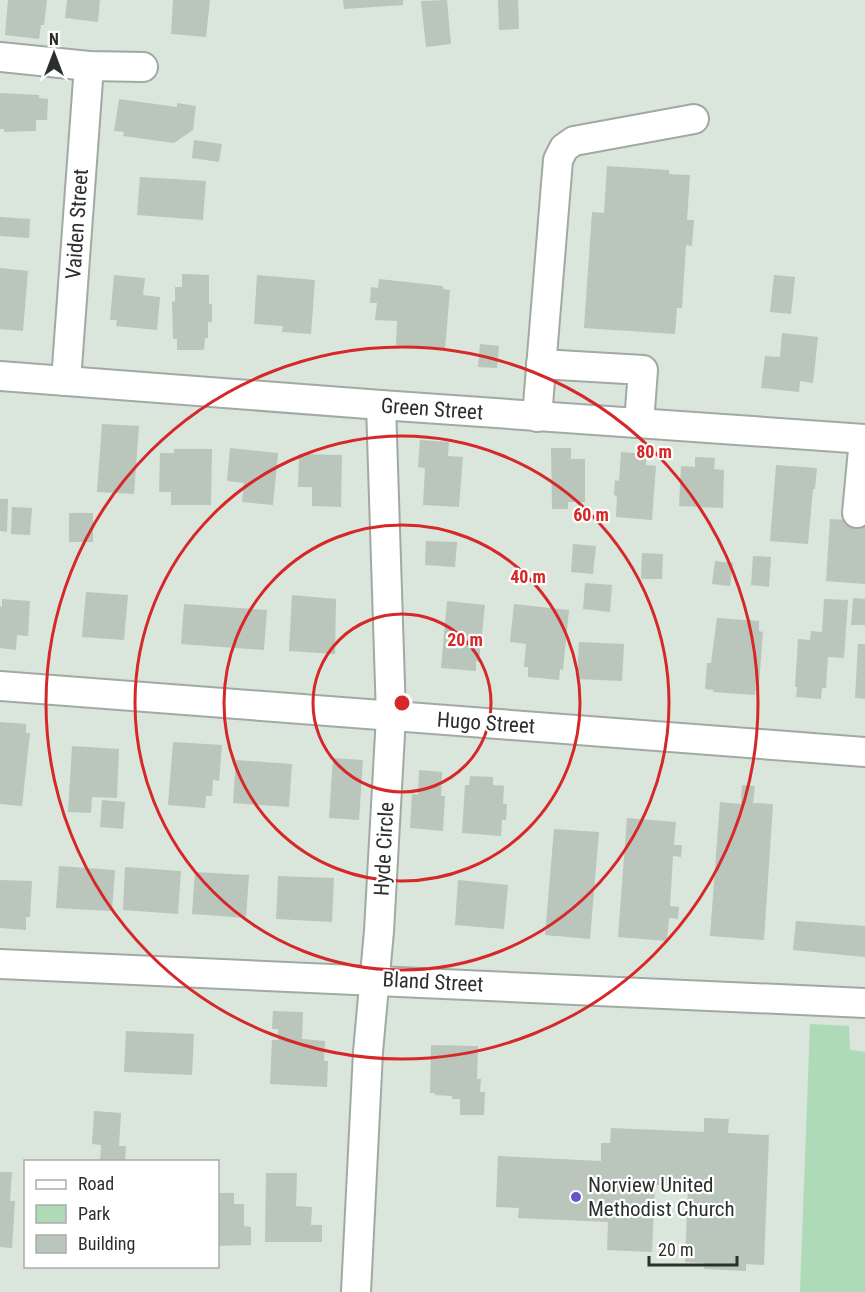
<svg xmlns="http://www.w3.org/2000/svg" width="865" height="1292" font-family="'Roboto Condensed',sans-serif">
  <rect width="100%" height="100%" fill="#dae5dc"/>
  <!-- green -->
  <polygon fill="#aedab7" points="810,1024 849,1026 850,1050 865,1052 865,1292 800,1292"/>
  <!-- building -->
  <g fill="#bac5bc">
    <polygon points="8,0 47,0 44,25 41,25 39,39 5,35"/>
    <polygon points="67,0 100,0 98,22 65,18"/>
    <polygon points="173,0 210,0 206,37 171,34"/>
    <polygon points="343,0 403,0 403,5 344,9"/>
    <polygon points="447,0 451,44 426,47 421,1"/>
    <polygon points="498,0 518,0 519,29 499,30"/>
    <polygon points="0,93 39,95 39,98 48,99 47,120 36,120 36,131 4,132 4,129 0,129"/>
    <polygon points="119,99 177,107 177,103 196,106 193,130 174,143 123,136 124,132 114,131"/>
    <polygon points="194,140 222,144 219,162 192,158"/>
    <polygon points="607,166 669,170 669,174 690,175 687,220 694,220 692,246 686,245 682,308 677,308 675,334 584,328 592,212 604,213"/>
    <polygon points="140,177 206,181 203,220 137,215"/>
    <polygon points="0,217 30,219 29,238 0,236"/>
    <polygon points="0,268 28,271 23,331 0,329"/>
    <polygon points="182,274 209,275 209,304 212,304 212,322 208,322 208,338 205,338 204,350 177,350 177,339 173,339 172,301 175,302 175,287 182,287"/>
    <polygon points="114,275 145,278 143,295 160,297 157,330 116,326 117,320 110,320"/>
    <polygon points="257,275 315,280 311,334 282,332 283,326 254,324"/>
    <polygon points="774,275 795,277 791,314 770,312"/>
    <polygon points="379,279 443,286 443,289 450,290 445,349 396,345 397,321 375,320 377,303 370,303 371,287 378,288"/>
    <polygon points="782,333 818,337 813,383 800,381 799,392 761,388 765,356 780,357"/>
    <polygon points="480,344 499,346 497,368 478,367"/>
    <polygon points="102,424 139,426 134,494 97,492"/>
    <polygon points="420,440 449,442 448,456 463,457 459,507 423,505 425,468 418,467"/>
    <polygon points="230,448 278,453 273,505 242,502 244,483 227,481"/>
    <polygon points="551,448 571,448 571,459 585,459 585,502 568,502 568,509 552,509"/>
    <polygon points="174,449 212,449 211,505 171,505 171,492 159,492 160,453 174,453"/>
    <polygon points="621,452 646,454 646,465 656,466 652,520 616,517 617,496 614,495 615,480 619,481"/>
    <polygon points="299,454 342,455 341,507 312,506 312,487 298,487"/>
    <polygon points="695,457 715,458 714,469 724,470 723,508 679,506 681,466 695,467"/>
    <polygon points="776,465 817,468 815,489 813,489 808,544 770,541"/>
    <polygon points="0,499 8,499 7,532 0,531"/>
    <polygon points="12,507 32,508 30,535 11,534"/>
    <rect x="69" y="513" width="24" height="29"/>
    <polygon points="830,519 865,521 865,584 826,581"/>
    <polygon points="426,541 457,542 455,567 425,565"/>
    <polygon points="573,544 596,546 593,574 571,572"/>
    <polygon points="642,553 663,554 662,579 641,579"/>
    <polygon points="753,556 771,557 769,587 751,585"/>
    <polygon points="715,561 733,563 730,586 712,584"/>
    <polygon points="585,583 612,585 610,612 583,609"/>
    <polygon points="86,592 128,595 124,640 82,637"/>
    <polygon points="292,595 336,599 335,654 289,651"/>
    <polygon points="853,598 865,599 865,625 851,625"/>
    <polygon points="2,599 30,601 28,636 17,635 16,650 0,648 0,606 2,607"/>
    <polygon points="824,599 848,600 844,658 828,657 826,688 822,688 821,699 796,697 797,687 795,687 798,639 810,640 811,631 822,632"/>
    <polygon points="447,601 485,605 479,662 476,661 476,671 441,668"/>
    <polygon points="184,604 267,610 264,650 181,644"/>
    <polygon points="514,604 569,610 563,670 560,669 559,680 528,677 528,667 524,667 526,644 510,642"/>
    <polygon points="717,618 759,621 759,631 763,632 759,685 756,685 755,695 713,692 713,690 705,689 707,663 711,663"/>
    <polygon points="579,642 624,644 622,681 577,679"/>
    <polygon points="858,644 865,644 865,699 855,698"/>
    <polygon points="0,722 26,724 26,733 30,733 22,806 0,804"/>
    <polygon points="173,742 222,745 219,781 213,780 212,796 206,796 205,808 168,805"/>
    <polygon points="72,746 119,749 117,798 92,797 91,813 68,812"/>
    <polygon points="333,758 363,760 359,820 329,818"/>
    <polygon points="236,760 292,764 289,807 233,803"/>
    <polygon points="419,770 442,772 441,796 445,796 443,831 410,828 412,794 418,795"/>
    <polygon points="470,776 493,777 493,785 504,786 503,804 507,804 506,820 502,820 501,836 462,833 465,785 469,785"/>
    <polygon points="742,785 755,786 753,803 773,804 764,940 710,936 720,802 741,804"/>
    <polygon points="102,800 125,802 123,829 100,827"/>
    <polygon points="627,818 676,822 674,845 682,845 681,857 673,856 670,906 679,907 678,919 669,918 667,941 618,937"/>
    <polygon points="554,829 599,832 590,939 545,935"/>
    <polygon points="59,866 115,870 112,911 56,908"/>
    <polygon points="125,867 181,871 178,914 123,910"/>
    <polygon points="195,872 249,875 246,918 192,914"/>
    <polygon points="278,876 334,878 332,922 276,919"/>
    <polygon points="0,880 32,881 30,917 26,917 26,930 0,928"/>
    <polygon points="458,880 508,885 504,929 455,925"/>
    <polygon points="796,921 865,926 865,957 793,950"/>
    <polygon points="273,1011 303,1012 302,1039 325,1041 324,1061 328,1061 327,1087 270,1084 272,1040 278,1040 278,1029 272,1029"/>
    <polygon points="126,1031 194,1034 192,1075 124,1072"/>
    <polygon points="431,1045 478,1046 477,1079 481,1079 480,1092 485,1092 484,1115 460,1115 460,1099 452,1099 452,1096 435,1095 435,1093 430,1093"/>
    <polygon points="94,1111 121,1113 119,1146 126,1146 125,1162 100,1162 101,1145 92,1144"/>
    <polygon points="704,1118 729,1119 728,1133 769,1135 764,1265 746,1264 746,1271 704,1269 705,1263 685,1262 688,1187 655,1185 652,1252 607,1250 608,1222 518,1218 519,1208 496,1207 498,1156 601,1161 601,1143 610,1143 611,1128 704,1132"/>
    <polygon points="0,1172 12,1172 10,1201 15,1201 12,1248 0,1247"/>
    <polygon points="266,1173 297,1173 296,1206 312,1207 311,1225 322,1225 322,1242 265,1242"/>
    <polygon points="218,1193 234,1193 234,1204 244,1204 244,1226 251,1227 251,1245 218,1246"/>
  </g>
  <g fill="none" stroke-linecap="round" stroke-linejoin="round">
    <defs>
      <g id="minor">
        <polyline points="0,57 89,66 143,67"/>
        <polyline points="541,364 643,370 639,423"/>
        <polyline points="0,376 381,405 865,439"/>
        <polyline points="66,381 89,66"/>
        <polyline points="537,417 558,160 564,148 574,141 694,119"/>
        <polyline points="857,513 864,439"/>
        <polyline points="0,686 865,752"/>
        <polyline points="0,964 865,1003"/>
        <polyline points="356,1292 368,1052 379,931 391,716 381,405"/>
      </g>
    </defs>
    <!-- minor casing -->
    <use href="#minor" stroke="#a0aaa2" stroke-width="32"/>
    <!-- minor -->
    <use href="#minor" stroke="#fff" stroke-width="28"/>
  </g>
  <!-- distance rings -->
  <g fill="none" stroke="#d62828" stroke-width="3">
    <circle cx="402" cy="703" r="89"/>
    <circle cx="402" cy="703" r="178"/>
    <circle cx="402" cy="703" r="267"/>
    <circle cx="402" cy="703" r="356"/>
  </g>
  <!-- markers -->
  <circle fill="#6855ce" stroke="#fff" stroke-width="2" cx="576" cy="1197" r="6"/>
  <g text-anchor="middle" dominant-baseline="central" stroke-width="4.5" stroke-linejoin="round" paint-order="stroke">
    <!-- street labels -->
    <g font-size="21" fill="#2c302d" stroke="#fff">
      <text transform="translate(77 224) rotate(-86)">Vaiden Street</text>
      <text transform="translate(432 409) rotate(4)">Green Street</text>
      <text transform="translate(486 723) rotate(4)">Hugo Street</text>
      <text transform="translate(384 849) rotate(-87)">Hyde Circle</text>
      <text transform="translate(433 982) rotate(3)">Bland Street</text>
    </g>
    <!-- poi labels -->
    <g font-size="21" fill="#2c302d" stroke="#fff" text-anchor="start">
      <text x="588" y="1185">Norview United<tspan x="588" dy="24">Methodist Church</tspan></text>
    </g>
  </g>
  <circle cx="402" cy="703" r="9" fill="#d62828" stroke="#fff" stroke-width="3"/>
  <g font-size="18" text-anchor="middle" font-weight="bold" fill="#d62828" stroke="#fff" stroke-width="4.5" stroke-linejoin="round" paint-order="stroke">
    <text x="654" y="458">80 m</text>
    <text x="591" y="521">60 m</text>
    <text x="528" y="583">40 m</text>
    <text x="465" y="646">20 m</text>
  </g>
  <!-- legend -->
  <rect x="24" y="1160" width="195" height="108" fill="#ffffff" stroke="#abacab" stroke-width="1.5"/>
  <rect x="36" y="1180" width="30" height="9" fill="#ffffff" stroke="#abacab" stroke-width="1.5"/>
  <text x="78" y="1190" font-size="18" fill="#2c302d">Road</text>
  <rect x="36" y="1205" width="30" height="18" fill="#aedab7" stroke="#abacab" stroke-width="1.5"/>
  <text x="78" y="1220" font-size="18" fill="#2c302d">Park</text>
  <rect x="36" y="1235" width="30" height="18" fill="#bac5bc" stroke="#abacab" stroke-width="1.5"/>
  <text x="78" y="1250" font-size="18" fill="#2c302d">Building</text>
  <!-- north arrow -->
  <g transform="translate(54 54)" stroke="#ffffff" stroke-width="4.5" paint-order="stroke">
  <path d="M0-4.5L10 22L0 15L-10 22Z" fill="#2c302d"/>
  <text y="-9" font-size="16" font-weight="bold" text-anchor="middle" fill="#2c302d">N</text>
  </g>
  <!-- scale -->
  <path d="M649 1256v9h88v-9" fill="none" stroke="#2c302d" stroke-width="3"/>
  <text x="658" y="1256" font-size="18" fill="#2c302d" stroke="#ffffff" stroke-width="4.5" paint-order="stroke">20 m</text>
</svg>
